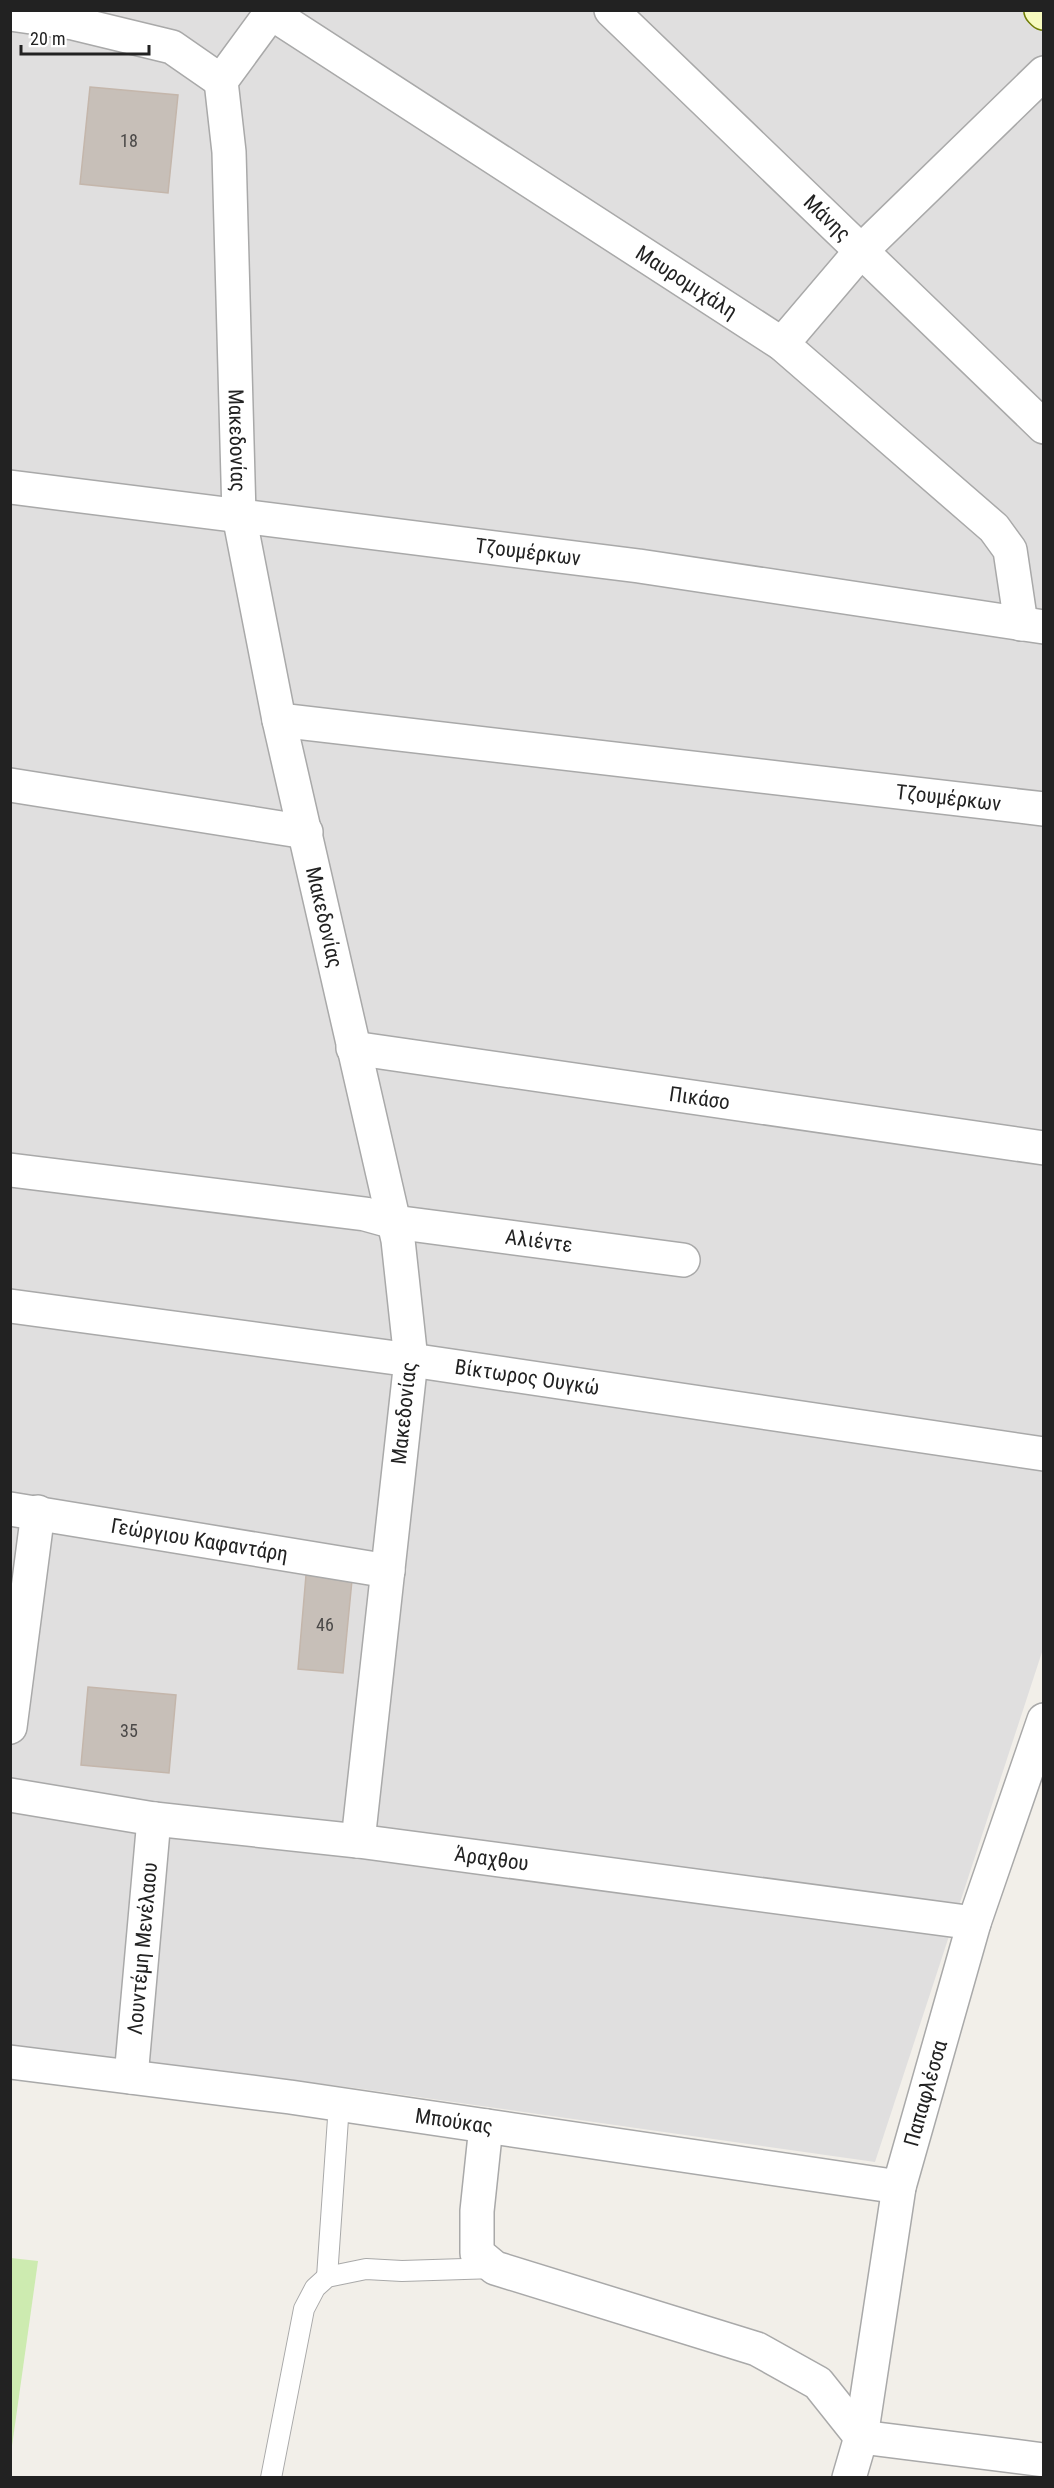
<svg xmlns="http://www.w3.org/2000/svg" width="1054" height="2488" font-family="'Roboto Condensed',sans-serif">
  <rect width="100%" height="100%" fill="#f2efe9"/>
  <!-- residential -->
  <polygon fill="#e0dfdf" points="11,11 1043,11 1043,1649 875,2162 362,2089 11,2045"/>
  <!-- grass -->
  <polygon fill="#cdebb0" points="11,2258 38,2261 11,2453 10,2258"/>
  <!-- building -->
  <g fill="#c7bfb8" stroke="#c4b6ab" stroke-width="1.5">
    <polygon points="90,87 178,95 168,193 80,184"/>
    <polygon points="306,1575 352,1580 343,1673 298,1669"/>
    <polygon points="88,1687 176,1695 169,1773 81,1765"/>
  </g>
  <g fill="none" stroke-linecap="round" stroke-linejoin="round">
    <defs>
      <g id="lane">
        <polyline points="327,2277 339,2104"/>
        <polyline points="271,2478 304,2309 315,2288 327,2277 366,2269 402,2271 495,2268"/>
      </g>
      <g id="street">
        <path id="s1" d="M273,10L221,81L229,152L239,515L279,720L398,1240L411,1360L358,1841"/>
        <path id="s2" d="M611,10L1044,427"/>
        <path id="s3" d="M271,13L782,344L994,528L1010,550L1021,624"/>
        <polyline points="10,14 73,23 172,47 221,81"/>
        <polyline points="782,344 861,251 1044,73"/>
        <path id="s4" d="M10,487L639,566L1044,627"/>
        <path id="s5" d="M279,720L1044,809"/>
        <polyline points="10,785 306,832"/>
        <path id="s6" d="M353,1048L1044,1148"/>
        <path id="s7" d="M10,1170L365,1214L394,1222L683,1260"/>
        <path id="s8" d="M10,1306L411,1360L1044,1454"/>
        <path id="s9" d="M10,1509L388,1571"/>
        <polyline points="10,1727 38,1512"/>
        <path id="s10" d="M10,1795L154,1819L358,1841L974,1923"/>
        <path id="s11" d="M10,2062L290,2097L899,2187"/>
        <path id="s12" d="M131,2077L154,1819"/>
        <polyline points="486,2126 477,2211 477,2253 495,2268 757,2349 818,2383 861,2437 1044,2460"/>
        <path id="s13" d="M849,2478L861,2437L899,2187L974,1923L1044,1720"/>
      </g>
      <polyline id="secondary" points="1041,10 1044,13"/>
    </defs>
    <!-- lane casing -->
    <use href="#lane" stroke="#a9a9a9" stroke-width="22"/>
    <!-- street casing -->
    <use href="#street" stroke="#a9a9a9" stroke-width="36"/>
    <!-- secondary casing -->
    <use href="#secondary" stroke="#707d05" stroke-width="36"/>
    <!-- lane -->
    <use href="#lane" stroke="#fff" stroke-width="20"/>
    <!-- street -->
    <use href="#street" stroke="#fff" stroke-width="33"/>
    <!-- secondary -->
    <use href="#secondary" stroke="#f7fabf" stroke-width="33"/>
  </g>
  <g text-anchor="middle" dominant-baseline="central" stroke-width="5" stroke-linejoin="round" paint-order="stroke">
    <!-- number labels -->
    <g font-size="18" fill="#4b4948">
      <text x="129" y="140">18</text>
      <text x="325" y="1624">46</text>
      <text x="129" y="1730">35</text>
    </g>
    <!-- street labels -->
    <g font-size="21" fill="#222" stroke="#fff">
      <text stroke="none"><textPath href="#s2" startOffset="300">Μάνης</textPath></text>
      <text stroke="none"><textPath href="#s3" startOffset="495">Μαυρομιχάλη</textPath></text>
      <text stroke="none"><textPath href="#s1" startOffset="448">Μακεδονίας</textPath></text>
      <text stroke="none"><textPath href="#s4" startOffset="522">Τζουμέρκων</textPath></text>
      <text stroke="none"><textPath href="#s5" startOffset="674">Τζουμέρκων</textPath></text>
      <text stroke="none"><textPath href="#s1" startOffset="934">Μακεδονίας</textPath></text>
      <text stroke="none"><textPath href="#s6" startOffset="350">Πικάσο</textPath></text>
      <text stroke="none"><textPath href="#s7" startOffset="534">Αλιέντε</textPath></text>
      <text stroke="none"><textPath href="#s8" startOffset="522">Βίκτωρος Ουγκώ</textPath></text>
      <text transform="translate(404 1413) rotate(-84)">Μακεδονίας</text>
      <text stroke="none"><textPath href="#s9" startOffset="192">Γεώργιου Καφαντάρη</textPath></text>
      <text stroke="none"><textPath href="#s10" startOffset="486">Άραχθου</textPath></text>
      <text stroke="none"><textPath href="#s12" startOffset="129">Λουντέμη Μενέλαου</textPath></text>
      <text stroke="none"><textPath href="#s13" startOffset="393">Παπαφλέσσα</textPath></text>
      <text stroke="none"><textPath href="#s11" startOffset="448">Μπούκας</textPath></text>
    </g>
  </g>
  <!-- border -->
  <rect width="1054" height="2488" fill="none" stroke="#222222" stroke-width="24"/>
  <!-- scale -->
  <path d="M21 45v9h128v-9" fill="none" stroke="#222222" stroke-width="3"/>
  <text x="30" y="45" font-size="18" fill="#222222" stroke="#ffffff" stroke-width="4.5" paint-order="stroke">20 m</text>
</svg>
